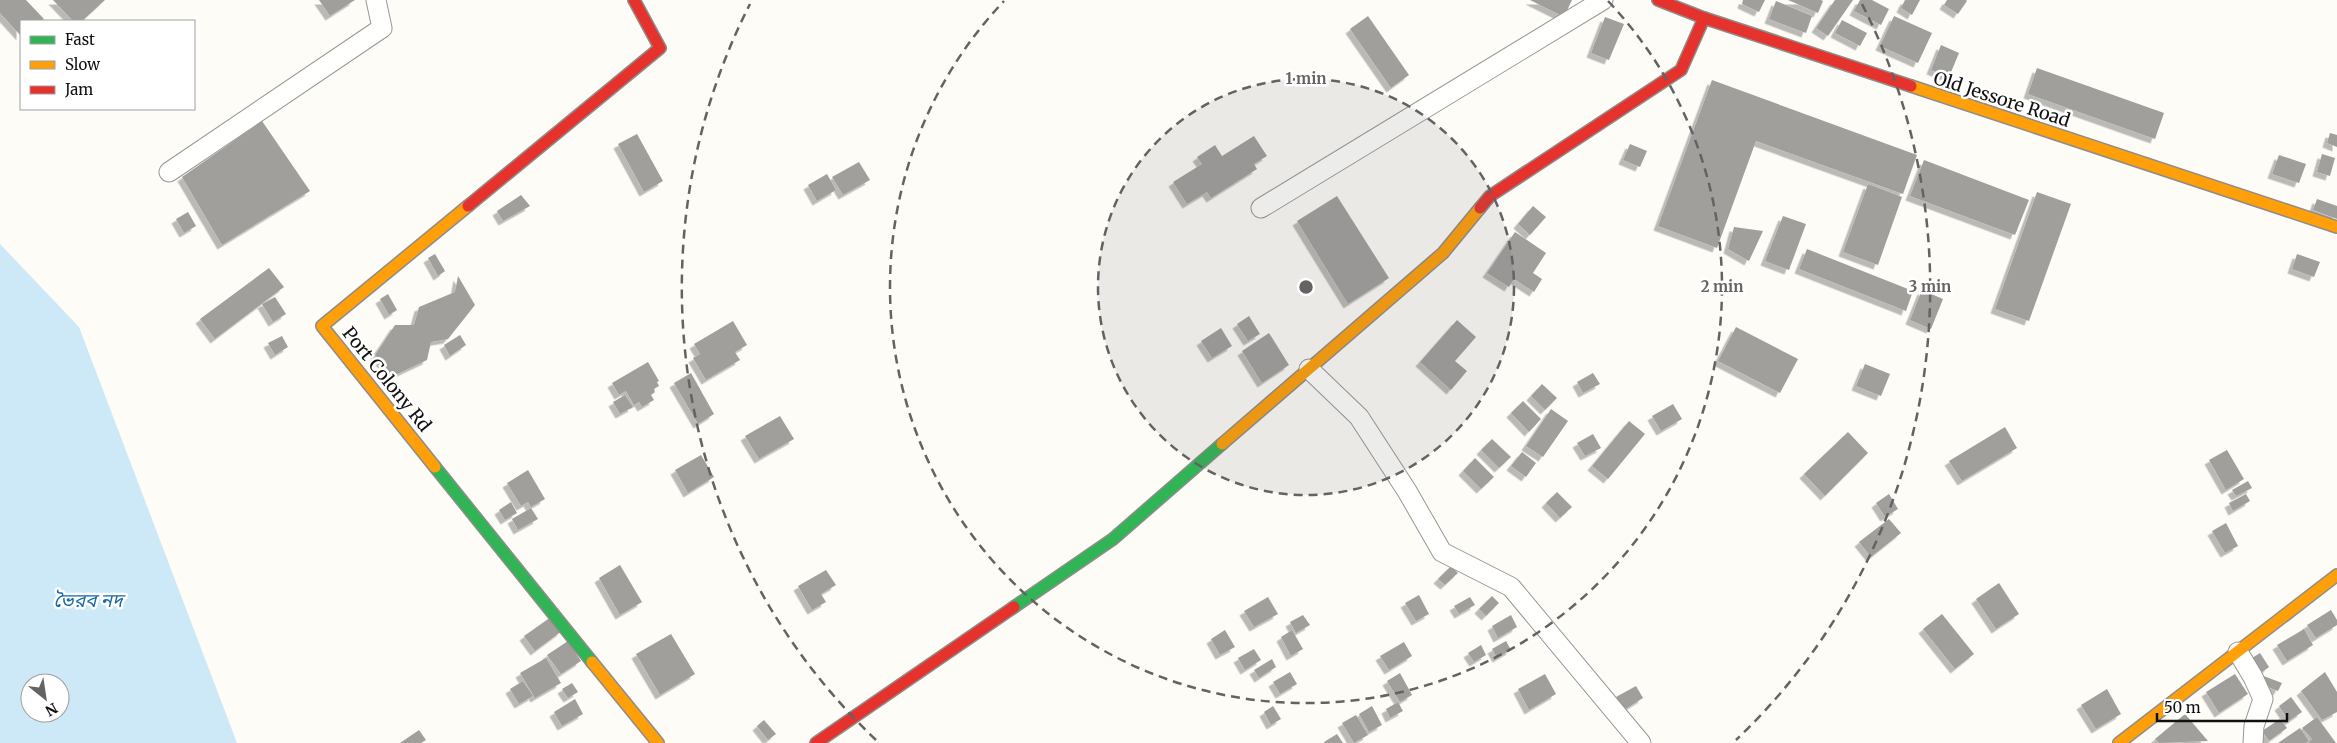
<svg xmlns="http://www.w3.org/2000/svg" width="2337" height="743" font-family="Merriweather,'Noto Sans Bengali',serif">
  <defs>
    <filter id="shadow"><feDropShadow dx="-4.5" dy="4.5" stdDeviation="0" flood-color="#0004"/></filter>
  </defs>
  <rect width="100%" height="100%" fill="#fdfcf7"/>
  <!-- water -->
  <path fill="#cde8f7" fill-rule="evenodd" d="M0,244L79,327L237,743H0ZM30,683H60V713H30Z"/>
  <!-- building -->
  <g fill="#a19f9c" filter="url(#shadow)">
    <polygon points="0,0 26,0 44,19 41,21 21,21 21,36 0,13"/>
    <polygon points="53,0 105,0 82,21 73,21"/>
    <polygon points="319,0 355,0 330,16"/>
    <polygon points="1530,0 1572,0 1564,17"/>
    <polygon points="1743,0 1765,0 1759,12 1742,4"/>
    <polygon points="1788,0 1821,0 1823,1 1818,13"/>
    <polygon points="1835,0 1853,0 1828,36 1816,28"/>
    <polygon points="1860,0 1872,0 1889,9 1881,25 1854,11"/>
    <polygon points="1905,0 1920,0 1912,15 1901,8"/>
    <polygon points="1947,0 1966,0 1967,1 1958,14 1944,5"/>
    <polygon points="1776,1 1812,16 1806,33 1769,19"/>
    <polygon points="1368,16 1409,75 1391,88 1350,29"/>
    <polygon points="1894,16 1932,33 1918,63 1880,46"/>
    <polygon points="1605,17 1624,24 1609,60 1591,53"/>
    <polygon points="1842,20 1867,33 1860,46 1835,33"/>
    <polygon points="1941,45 1959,53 1949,77 1931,70"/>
    <polygon points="2037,68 2164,113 2155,139 2028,94"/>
    <polygon points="1712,80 1917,155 1903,194 1756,141 1717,248 1658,226"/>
    <polygon points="262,121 310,191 222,245 182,177"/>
    <polygon points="2330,133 2337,135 2337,147 2327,143"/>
    <polygon points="637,134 663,181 644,192 618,144"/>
    <polygon points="1254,136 1267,156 1254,164 1257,169 1211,198 1207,192 1187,204 1173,182 1202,164 1197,157 1215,145 1222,156"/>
    <polygon points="1630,144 1647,151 1640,167 1623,160"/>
    <polygon points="2322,154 2335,158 2330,176 2317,172"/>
    <polygon points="2279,155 2306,164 2299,183 2272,174"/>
    <polygon points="1924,160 2029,200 2015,235 1910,196"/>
    <polygon points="859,162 870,180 843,195 832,177"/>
    <polygon points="827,174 836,190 817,201 808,185"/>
    <polygon points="1868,184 1902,197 1878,265 1843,252"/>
    <polygon points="2037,192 2071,204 2029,321 1995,309"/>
    <polygon points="521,195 530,206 503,221 497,211"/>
    <polygon points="1337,196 1389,278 1348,304 1297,221"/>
    <polygon points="2317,199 2337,206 2337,219 2313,210"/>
    <polygon points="1533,206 1546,217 1530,235 1518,224"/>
    <polygon points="188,212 196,226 184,233 176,219"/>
    <polygon points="1783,216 1806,224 1789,270 1765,261"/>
    <polygon points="1734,227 1763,231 1749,261 1728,249"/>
    <polygon points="1515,232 1546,253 1533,273 1542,279 1534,292 1514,279 1509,287 1487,273"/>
    <polygon points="1807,249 1913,291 1906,311 1799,269"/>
    <polygon points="435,254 445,271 438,276 428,258"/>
    <polygon points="2297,254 2320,262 2314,277 2292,269"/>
    <polygon points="269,268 284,287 215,339 200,319"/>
    <polygon points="458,276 475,305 448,339 431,342 427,360 393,376 375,355 395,325 414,325 419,307 455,292"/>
    <polygon points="1922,290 1943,299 1931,329 1910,320"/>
    <polygon points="388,294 397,310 389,315 380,299"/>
    <polygon points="275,297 286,314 273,322 262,304"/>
    <polygon points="1249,316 1260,334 1248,341 1237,324"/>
    <polygon points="1457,320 1476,337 1455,361 1467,371 1451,390 1420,362"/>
    <polygon points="733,321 747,345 735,352 740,360 706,380 693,358 700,354 694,344"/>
    <polygon points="1736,327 1798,359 1780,393 1718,361"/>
    <polygon points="1221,328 1232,346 1212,358 1201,341"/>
    <polygon points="1269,333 1289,365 1262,383 1242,351"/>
    <polygon points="460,335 466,345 450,356 444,345"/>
    <polygon points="282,336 288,347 275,355 268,343"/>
    <polygon points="648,362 659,381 657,382 659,386 654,389 655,392 651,395 654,400 642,407 639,402 634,405 626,391 619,395 612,383"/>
    <polygon points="1865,364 1890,374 1881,396 1856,386"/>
    <polygon points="691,373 714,414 698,424 674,383"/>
    <polygon points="1593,373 1600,384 1583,393 1577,382"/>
    <polygon points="1542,384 1557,398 1545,410 1531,396"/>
    <polygon points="625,395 633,407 620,414 613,402"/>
    <polygon points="1523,401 1541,419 1529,432 1511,413"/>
    <polygon points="1673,404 1682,419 1661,431 1652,416"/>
    <polygon points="1551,409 1568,421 1543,457 1526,446"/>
    <polygon points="780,416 794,439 759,459 745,436"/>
    <polygon points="1629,421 1645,434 1608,479 1592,466"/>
    <polygon points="2005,427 2017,448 1962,481 1949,461"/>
    <polygon points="1848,432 1868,453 1825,496 1804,474"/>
    <polygon points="1593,434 1601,448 1585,456 1577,443"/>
    <polygon points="1492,439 1511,457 1499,468 1481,450"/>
    <polygon points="2227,450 2244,479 2226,490 2209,460"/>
    <polygon points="1522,452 1536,463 1526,477 1511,466"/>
    <polygon points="701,455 714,477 688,493 675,470"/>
    <polygon points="1475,458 1494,477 1481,489 1463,471"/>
    <polygon points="528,470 545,499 531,507 528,502 521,506 507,483"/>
    <polygon points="2248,481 2252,488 2236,496 2232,490"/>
    <polygon points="1557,492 1572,507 1560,518 1546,503"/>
    <polygon points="1889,494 1898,509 1885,517 1876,503"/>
    <polygon points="2246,494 2250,501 2233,511 2229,503"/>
    <polygon points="511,502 517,513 505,520 499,510"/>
    <polygon points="531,508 538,519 518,530 512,519"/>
    <polygon points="1889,519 1901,533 1871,557 1859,542"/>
    <polygon points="2226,523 2238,546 2225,553 2212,531"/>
    <polygon points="620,565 642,602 620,615 599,578"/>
    <polygon points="1451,566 1458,573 1445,585 1438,579"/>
    <polygon points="826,570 836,585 821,594 826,602 812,610 798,586"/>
    <polygon points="1999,583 2019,614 1996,629 1976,599"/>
    <polygon points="1419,595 1429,614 1416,621 1405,603"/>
    <polygon points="1492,596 1499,603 1486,616 1479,609"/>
    <polygon points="1268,597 1278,614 1254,627 1244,611"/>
    <polygon points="1470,597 1475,605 1459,614 1454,606"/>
    <polygon points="2331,610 2337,620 2337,625 2316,638 2307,625"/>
    <polygon points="1942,614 1974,654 1955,669 1923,629"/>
    <polygon points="1303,615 1310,625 1296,633 1290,622"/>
    <polygon points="1511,615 1517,627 1498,638 1492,626"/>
    <polygon points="551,617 562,631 535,651 524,636"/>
    <polygon points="2304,629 2313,645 2287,661 2277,645"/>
    <polygon points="1225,630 1235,647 1220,655 1211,639"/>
    <polygon points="1292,630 1303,649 1291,656 1281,637"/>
    <polygon points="671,634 695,674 660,695 636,654"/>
    <polygon points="568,641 581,661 561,674 547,655"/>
    <polygon points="1506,641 1511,650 1497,658 1492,649"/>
    <polygon points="1404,642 1412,656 1389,670 1380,656"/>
    <polygon points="1481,645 1486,655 1474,662 1468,653"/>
    <polygon points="1254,649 1261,660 1245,670 1238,658"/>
    <polygon points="2260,653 2269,667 2261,673 2252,658"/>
    <polygon points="546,658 561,683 535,698 520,673"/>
    <polygon points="1272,659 1276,667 1259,678 1254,670"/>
    <polygon points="1290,672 1297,684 1280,694 1273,682"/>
    <polygon points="2325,672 2337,692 2337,712 2322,720 2301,691"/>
    <polygon points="1400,673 1412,695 1400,702 1387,681"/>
    <polygon points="1545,674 1556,694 1529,710 1518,689"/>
    <polygon points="2235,674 2248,694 2219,713 2206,692"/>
    <polygon points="2261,675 2282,683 2278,691 2258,683"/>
    <polygon points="523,681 533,696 519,704 510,689"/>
    <polygon points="572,683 578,692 568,698 562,689"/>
    <polygon points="1636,686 1643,698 1624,710 1616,697"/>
    <polygon points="2107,689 2121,714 2096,729 2081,705"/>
    <polygon points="2291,697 2302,712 2289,721 2279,706"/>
    <polygon points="575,699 583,714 562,726 554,712"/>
    <polygon points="1398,702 1403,711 1390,718 1386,709"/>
    <polygon points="1273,706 1281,719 1271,725 1264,712"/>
    <polygon points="1372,706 1382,725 1369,732 1359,714"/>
    <polygon points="2185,714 2208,741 2159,743 2155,739"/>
    <polygon points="1356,715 1368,735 1354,743 1342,723"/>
    <polygon points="2317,717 2336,743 2308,743 2312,739 2302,728"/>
    <polygon points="2280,719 2287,728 2269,741 2262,731"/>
    <polygon points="764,720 776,734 768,740 757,726"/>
    <polygon points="2300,728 2309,741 2306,743 2278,743"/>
    <polygon points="419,730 426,740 421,743 400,743"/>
    <polygon points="1337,734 1343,743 1325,743 1324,742"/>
  </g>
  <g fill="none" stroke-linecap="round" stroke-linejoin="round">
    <defs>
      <g id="street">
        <polyline points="169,172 382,28 376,0"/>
        <polyline points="1261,208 1603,0"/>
        <polyline points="1309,369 1359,417 1407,491 1442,552 1511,587 1641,743"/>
        <polyline points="2238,652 2253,677 2263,699 2254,726 2253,743"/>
      </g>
      <g id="fast">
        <polyline points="435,467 592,662"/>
        <polyline points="1014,607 1113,539 1222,444"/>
      </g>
      <g id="slow">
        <polyline points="1911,86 2337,227"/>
        <polyline points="1222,444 1443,253 1480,208"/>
        <polyline points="435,467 322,326 468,206"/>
        <polyline points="592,662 658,743"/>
        <polyline points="2119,743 2337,575"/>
      </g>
      <g id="jam">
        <polyline points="1658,0 1704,18 1911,86"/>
        <polyline points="468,206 660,48 634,0"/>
        <polyline points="1480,208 1490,196 1681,70 1704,18"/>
        <polyline points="816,743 1014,607"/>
      </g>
    </defs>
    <!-- street casing -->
    <use href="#street" stroke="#979795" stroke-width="21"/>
    <!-- fast casing -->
    <use href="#fast" stroke="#8e8d8b" stroke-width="14"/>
    <!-- slow casing -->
    <use href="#slow" stroke="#8e8d8b" stroke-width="14"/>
    <!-- jam casing -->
    <use href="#jam" stroke="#8e8d8b" stroke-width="14"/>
    <!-- street -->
    <use href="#street" stroke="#fffffe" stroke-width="19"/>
    <!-- fast -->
    <use href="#fast" stroke="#30b455" stroke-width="11"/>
    <!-- slow -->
    <use href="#slow" stroke="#ff9f0a" stroke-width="11"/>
    <!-- jam -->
    <use href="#jam" stroke="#e5322d" stroke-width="11"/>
  </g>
  <!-- distance rings -->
  <circle cx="1306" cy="287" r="208" fill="#646362" fill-opacity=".12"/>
  <g fill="none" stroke="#646362" stroke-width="2.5" stroke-dasharray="9 6">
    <circle cx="1306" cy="287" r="208"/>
    <path d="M1608 1A416 416 0 1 1 1004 1"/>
    <path d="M876 740A624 624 0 0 1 750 4M1862 4A624 624 0 0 1 1736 740"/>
  </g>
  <g text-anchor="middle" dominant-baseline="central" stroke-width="5" stroke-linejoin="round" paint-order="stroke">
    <!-- street labels -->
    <g font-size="18" fill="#111" stroke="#fff">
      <text transform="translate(2002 99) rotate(18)">Old Jessore Road</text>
      <text transform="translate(387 379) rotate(51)">Port Colony Rd</text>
    </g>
    <!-- water labels -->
    <g font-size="19" font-style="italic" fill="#1768a6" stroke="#fff">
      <text x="88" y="600">ভৈরব নদ</text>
    </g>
  </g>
  <circle cx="1306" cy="287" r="8" fill="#646362" stroke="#fff" stroke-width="2.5"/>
  <g font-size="15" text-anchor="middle" font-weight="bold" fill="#646362" stroke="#fff" stroke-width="5" stroke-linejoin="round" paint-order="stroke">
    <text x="1306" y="84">1 min</text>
    <text x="1722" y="292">2 min</text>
    <text x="1930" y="292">3 min</text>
  </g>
  <!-- legend -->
  <rect x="20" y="20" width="175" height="90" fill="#ffffff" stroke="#a0a0a0"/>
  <rect x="30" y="36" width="25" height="8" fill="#30b455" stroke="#a0a0a0"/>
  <text x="65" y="45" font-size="15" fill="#111111">Fast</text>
  <rect x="30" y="61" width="25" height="8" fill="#ff9f0a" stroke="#a0a0a0"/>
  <text x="65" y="70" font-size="15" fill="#111111">Slow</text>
  <rect x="30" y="86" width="25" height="8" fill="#e5322d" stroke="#a0a0a0"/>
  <text x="65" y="95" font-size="15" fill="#111111">Jam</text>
  <!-- north arrow -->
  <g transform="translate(45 698) rotate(150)"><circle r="24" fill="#ffffff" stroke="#a0a0a0"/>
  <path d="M0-4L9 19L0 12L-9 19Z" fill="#646362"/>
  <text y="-8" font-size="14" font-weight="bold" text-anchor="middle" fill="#111111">N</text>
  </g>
  <!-- scale -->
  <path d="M2157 713v8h130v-8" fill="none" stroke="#111111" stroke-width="2.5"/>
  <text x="2164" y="713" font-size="15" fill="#111111" stroke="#ffffff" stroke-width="4" paint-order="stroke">50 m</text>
</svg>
